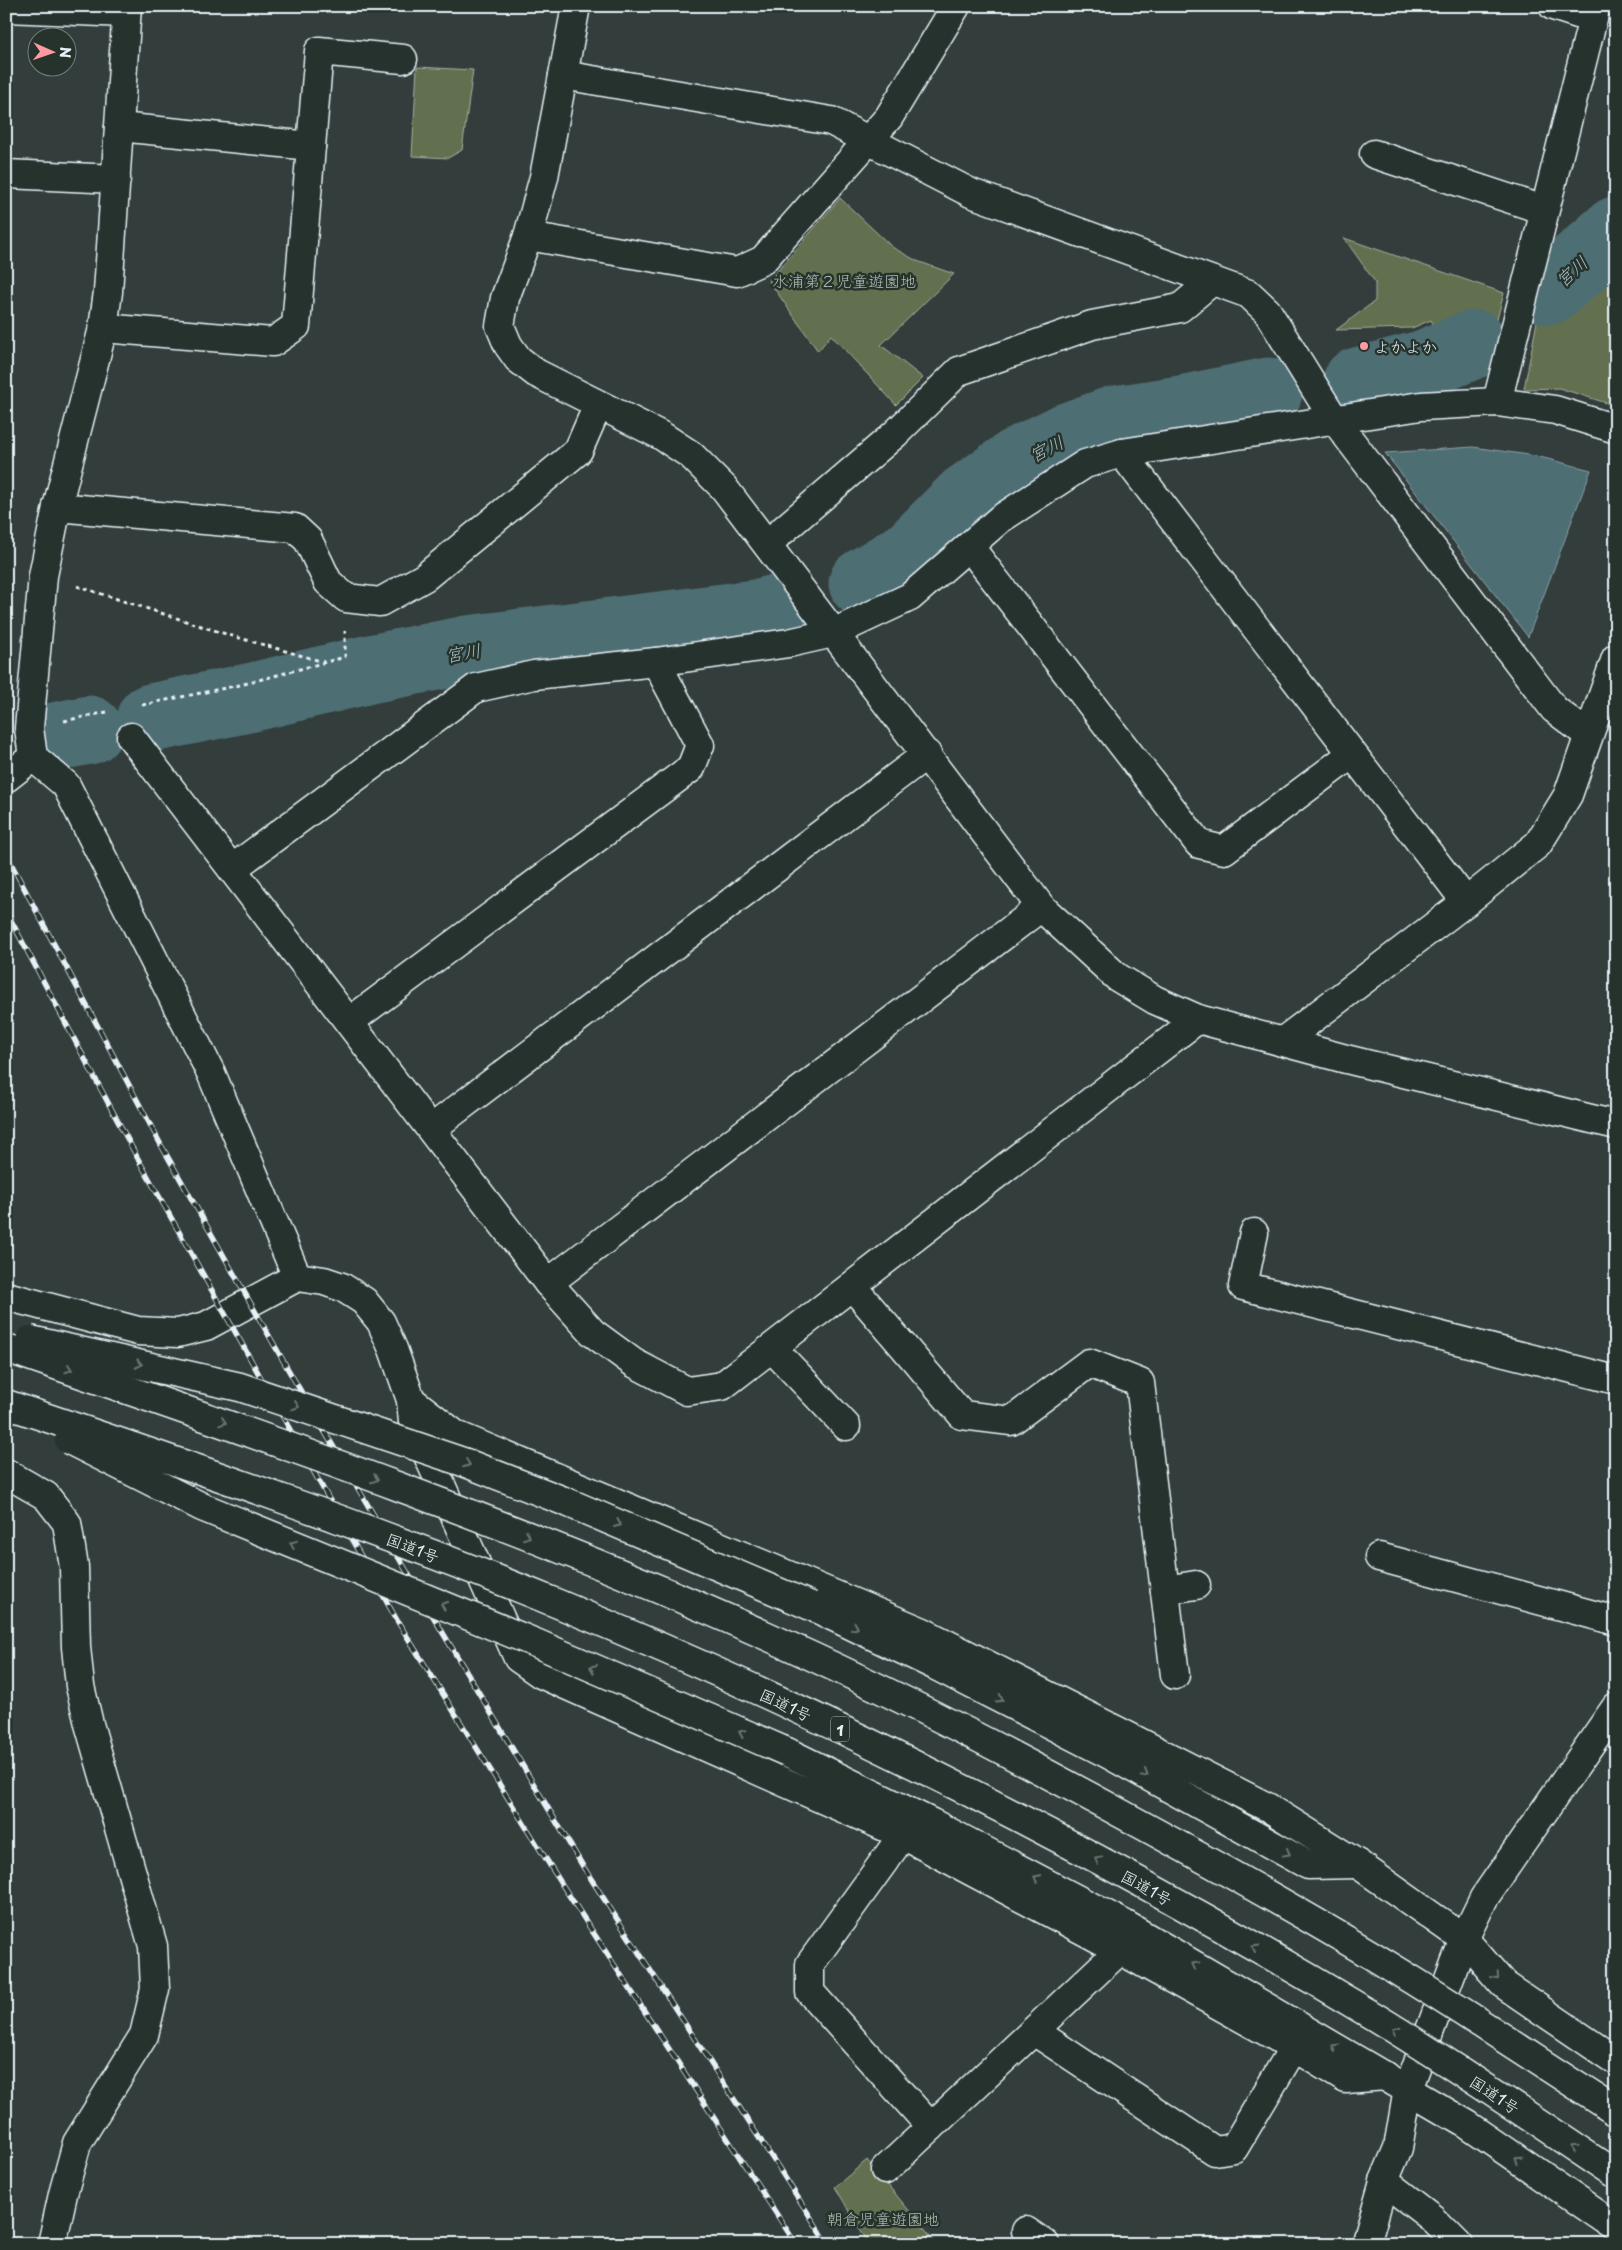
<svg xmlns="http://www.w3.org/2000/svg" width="1622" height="2250" font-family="'Playpen Sans','Klee One',sans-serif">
  <rect width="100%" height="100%" fill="#333d3b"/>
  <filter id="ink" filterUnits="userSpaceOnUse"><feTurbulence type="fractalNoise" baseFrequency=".02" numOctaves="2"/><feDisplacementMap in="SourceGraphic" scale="10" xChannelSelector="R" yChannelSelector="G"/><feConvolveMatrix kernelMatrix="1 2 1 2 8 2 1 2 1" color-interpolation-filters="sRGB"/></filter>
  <g filter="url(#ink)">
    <!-- green -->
    <g fill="#636f50" stroke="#a6b0a4">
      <polygon points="417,67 473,70 462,150 448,158 412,156"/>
      <polygon points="840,198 892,247 917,261 954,274 881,345 923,378 896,405 831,335 818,351 769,281"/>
      <polygon points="1344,238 1504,293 1497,319 1444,346 1431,320 1412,328 1336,330 1375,301 1375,282"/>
      <polygon points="1616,248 1616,406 1559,388 1524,389 1539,311"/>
      <polygon points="867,2160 937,2244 869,2244 835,2187"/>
    </g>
    <!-- water -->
    <polygon fill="#4d6e73" stroke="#8ba2a8" points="1473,447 1536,456 1591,470 1528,637 1385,453"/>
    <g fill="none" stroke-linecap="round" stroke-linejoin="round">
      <!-- river -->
      <g stroke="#4d6e73" stroke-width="69">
        <polyline points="1549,290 1616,231"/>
        <polyline points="1357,382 1425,364 1474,344"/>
        <polyline points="863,583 912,553 967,498 1021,460 1067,437 1115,420 1186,409 1268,392"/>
        <polyline points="151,718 253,697 370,669 467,650 756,614 780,608"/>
        <polyline points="53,737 89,730"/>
      </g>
      <defs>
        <g id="minor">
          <polyline points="127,6 108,292 103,328 57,507 43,576 29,728 33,757 66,785 211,1073 297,1277"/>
          <polyline points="576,6 544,177 528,236 505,298 500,326 508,345 518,359 536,373 662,436 691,455 724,488 1041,907 1117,977 1155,1000 1198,1019 1346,1059 1616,1125"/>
          <polyline points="1553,6 1593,19"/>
          <polyline points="6,8 126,13"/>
          <polyline points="563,75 831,121 971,193 1249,294 1267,311 1334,419 1554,709 1588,735"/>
          <polyline points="119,127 311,146"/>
          <polyline points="1374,154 1544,210"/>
          <polyline points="6,174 116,179"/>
          <polyline points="528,236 737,272 763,260 889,117 956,6"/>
          <polyline points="103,328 273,342 296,326 319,51 403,59"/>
          <polyline points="1497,402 1596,6"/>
          <polyline points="1122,453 1466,902"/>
          <polyline points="57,507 295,528 308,540 328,582 346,598 380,602 425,577 578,451 598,405"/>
          <polyline points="767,544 895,434 959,371 1092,325 1180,308 1212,281"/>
          <polyline points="969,546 1199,844 1224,850 1352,754"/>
          <polyline points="131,737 548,1283 593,1333 634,1363 687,1391 722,1386 1198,1019"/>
          <polyline points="6,778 33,757"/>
          <polyline points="232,869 476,688 534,675 656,662 789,643 833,633 910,597 1000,519 1085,464 1122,453 1421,406 1497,402 1555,410 1616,429"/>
          <polyline points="349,1022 691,768 700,745 656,662"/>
          <polyline points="1282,1042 1466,902 1538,844 1568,795 1616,658"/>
          <polyline points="431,1129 927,754"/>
          <polyline points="1254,1233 1243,1286 1616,1380"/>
          <polyline points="548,1283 1041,907"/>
          <polyline points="852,1286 962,1415 1011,1421 1089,1363 1140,1383 1175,1675"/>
          <polyline points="6,1296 138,1331 178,1333 206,1326 297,1277 324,1281 342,1287 364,1301 381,1322 393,1349 411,1400 413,1422 518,1658 541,1674 903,1835 1120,1950 1294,2047 1346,2079 1386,2076"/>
          <polyline points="772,1348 846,1426"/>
          <polyline points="411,1400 456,1435 923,1632 1269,1808 1358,1864 1464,1939"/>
          <polyline points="6,1473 46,1496 67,1523 74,1567 76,1647 80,1686 89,1724 153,1946 155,1989 144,2035 77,2143 63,2194 52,2244"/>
          <polyline points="1379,1557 1616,1621"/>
          <polyline points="1165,1590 1196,1585"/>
          <polyline points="903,1835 810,1964 810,1992 931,2127"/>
          <polyline points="1034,2031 1215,2151 1234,2148 1294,2047"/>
          <polyline points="885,2170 1120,1950"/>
          <polyline points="1384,2181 1432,2218 1458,2244"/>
          <polyline points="1026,2231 1045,2244"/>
          <polyline points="1366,2244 1384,2181 1398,2148 1408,2089 1464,1939 1484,1898 1616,1707"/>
        </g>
        <g id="highway">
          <polyline points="811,1606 936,1666 1108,1754 1308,1865 1358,1864"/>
          <polyline points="787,1752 932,1823 1124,1924 1468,2125 1616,2227"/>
          <polyline points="1464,1939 1503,1984 1616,2061"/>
        </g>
      </defs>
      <!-- minor casing -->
      <use href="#minor" stroke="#e8f1f8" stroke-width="31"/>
      <!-- highway casing -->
      <use href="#highway" stroke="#e8f1f8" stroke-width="31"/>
      <!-- path -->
      <g stroke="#e8f1f8" stroke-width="3" stroke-dasharray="4 4" stroke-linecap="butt">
        <polyline points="77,586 229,635 324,662"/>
        <polyline points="142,705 240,685 345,657 345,631"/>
        <polyline points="64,721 107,712"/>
      </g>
      <!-- minor -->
      <use href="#minor" stroke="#26332d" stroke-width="28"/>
      <!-- highway -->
      <use href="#highway" stroke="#26332d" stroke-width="28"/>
      <defs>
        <g id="rail">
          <polyline points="6,854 161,1145 289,1371 440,1628 584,1868 828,2244"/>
          <polyline points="6,911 137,1157 398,1622 561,1883 796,2244"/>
        </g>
      </defs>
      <!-- rail casing -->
      <use href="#rail" stroke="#e8f1f8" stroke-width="5.5"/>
      <!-- rail -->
      <use href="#rail" stroke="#26332d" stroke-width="4" stroke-dasharray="11" stroke-linecap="butt"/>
      <defs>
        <g id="highway-bridge">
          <polyline points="30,1340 240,1387 466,1463 569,1503 811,1606"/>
          <path d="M6,1348C269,1438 533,1530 787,1645C904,1698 1018,1757 1131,1819C1223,1869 1315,1920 1404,1975C1476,2019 1545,2066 1616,2111"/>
          <path d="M6,1404C191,1466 376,1529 556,1603C839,1719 1113,1859 1375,2017C1457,2067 1536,2121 1616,2175"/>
          <polyline points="69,1440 202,1507 538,1644 787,1752"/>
        </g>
      </defs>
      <!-- highway-bridge casing -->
      <use href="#highway-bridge" stroke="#e8f1f8" stroke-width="31" stroke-linecap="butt"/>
      <!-- highway-bridge -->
      <use href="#highway-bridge" stroke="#26332d" stroke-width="28"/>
    </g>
    <!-- one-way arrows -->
    <defs><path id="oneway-chevron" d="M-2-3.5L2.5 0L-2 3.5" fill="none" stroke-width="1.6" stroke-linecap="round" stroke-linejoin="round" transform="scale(1.25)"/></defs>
    <g stroke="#6a7674">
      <use href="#oneway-chevron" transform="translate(139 1364) rotate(12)"/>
      <use href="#oneway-chevron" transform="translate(69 1369) rotate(19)"/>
      <use href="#oneway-chevron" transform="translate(296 1406) rotate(19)"/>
      <use href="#oneway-chevron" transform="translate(223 1422) rotate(19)"/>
      <use href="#oneway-chevron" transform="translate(467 1464) rotate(20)"/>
      <use href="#oneway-chevron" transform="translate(375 1479) rotate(21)"/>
      <use href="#oneway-chevron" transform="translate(618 1524) rotate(23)"/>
      <use href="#oneway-chevron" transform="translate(527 1536) rotate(21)"/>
      <use href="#oneway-chevron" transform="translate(293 1544) rotate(-158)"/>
      <use href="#oneway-chevron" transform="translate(444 1605) rotate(-158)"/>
      <use href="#oneway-chevron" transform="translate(855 1627) rotate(25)"/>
      <use href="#oneway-chevron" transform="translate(593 1668) rotate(-156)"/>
      <use href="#oneway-chevron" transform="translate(1000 1699) rotate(27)"/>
      <use href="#oneway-chevron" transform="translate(742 1733) rotate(-156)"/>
      <use href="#oneway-chevron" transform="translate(1145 1774) rotate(29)"/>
      <use href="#oneway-chevron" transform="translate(1287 1853) rotate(29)"/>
      <use href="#oneway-chevron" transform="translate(1098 1860) rotate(-151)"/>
      <use href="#oneway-chevron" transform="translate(1037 1878) rotate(-152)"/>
      <use href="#oneway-chevron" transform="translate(1255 1948) rotate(-150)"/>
      <use href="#oneway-chevron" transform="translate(1195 1965) rotate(-150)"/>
      <use href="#oneway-chevron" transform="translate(1496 1976) rotate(49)"/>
      <use href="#oneway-chevron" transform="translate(1396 2030) rotate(-147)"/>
      <use href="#oneway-chevron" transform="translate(1335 2047) rotate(-150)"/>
      <use href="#oneway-chevron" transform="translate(1575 2148) rotate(-146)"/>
      <use href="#oneway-chevron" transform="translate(1518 2159) rotate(-145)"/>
    </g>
  </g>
  <!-- markers -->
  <circle fill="#ff9aa2" stroke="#26332d" stroke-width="2" cx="1364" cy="346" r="5"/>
  <g text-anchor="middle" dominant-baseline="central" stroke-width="5" stroke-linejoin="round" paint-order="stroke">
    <!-- shield labels -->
    <rect fill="#26332d" stroke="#aeb8bb" stroke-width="1" x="831" y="1716.5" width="18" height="25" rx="4"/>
    <g font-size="15" font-weight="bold" fill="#e8f1f8">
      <text x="840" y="1729">1</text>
    </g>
    <!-- park labels -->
    <g font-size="16" fill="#b3bdb5" stroke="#26332d">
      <text x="844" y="280">水浦第２児童遊園地</text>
      <text x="883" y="2218">朝倉児童遊園地</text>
    </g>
    <!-- poi labels -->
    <g font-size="16" fill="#e8f1f8" stroke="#26332d" text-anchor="start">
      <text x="1374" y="346">よかよか</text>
    </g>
    <!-- street labels -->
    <g font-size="16" fill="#e8f1f8" stroke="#26332d">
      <text transform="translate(413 1547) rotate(21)">国道1号</text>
      <text transform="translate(786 1704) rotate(25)">国道1号</text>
      <text transform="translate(1147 1887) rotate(29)">国道1号</text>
      <text transform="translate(1495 2094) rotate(33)">国道1号</text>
    </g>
    <!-- water labels -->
    <g font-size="18" font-style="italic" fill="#aabdc3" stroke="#26332d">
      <text transform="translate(1571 271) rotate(-42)">宮川</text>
      <text transform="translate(1046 448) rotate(-27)">宮川</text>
      <text transform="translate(463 652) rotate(-10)">宮川</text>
    </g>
  </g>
  <!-- margin -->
  <rect width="1622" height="2250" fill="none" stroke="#26332d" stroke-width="25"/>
  <rect x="12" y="12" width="1597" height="2225" fill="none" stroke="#e8f1f8" stroke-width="2" filter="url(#ink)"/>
  <!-- north arrow -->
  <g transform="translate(52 52) rotate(92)"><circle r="24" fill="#26332d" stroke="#747f7e"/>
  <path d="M0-4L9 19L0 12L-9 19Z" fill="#ff9aa2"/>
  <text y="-8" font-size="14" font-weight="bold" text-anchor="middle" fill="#e8f1f8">N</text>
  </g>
</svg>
